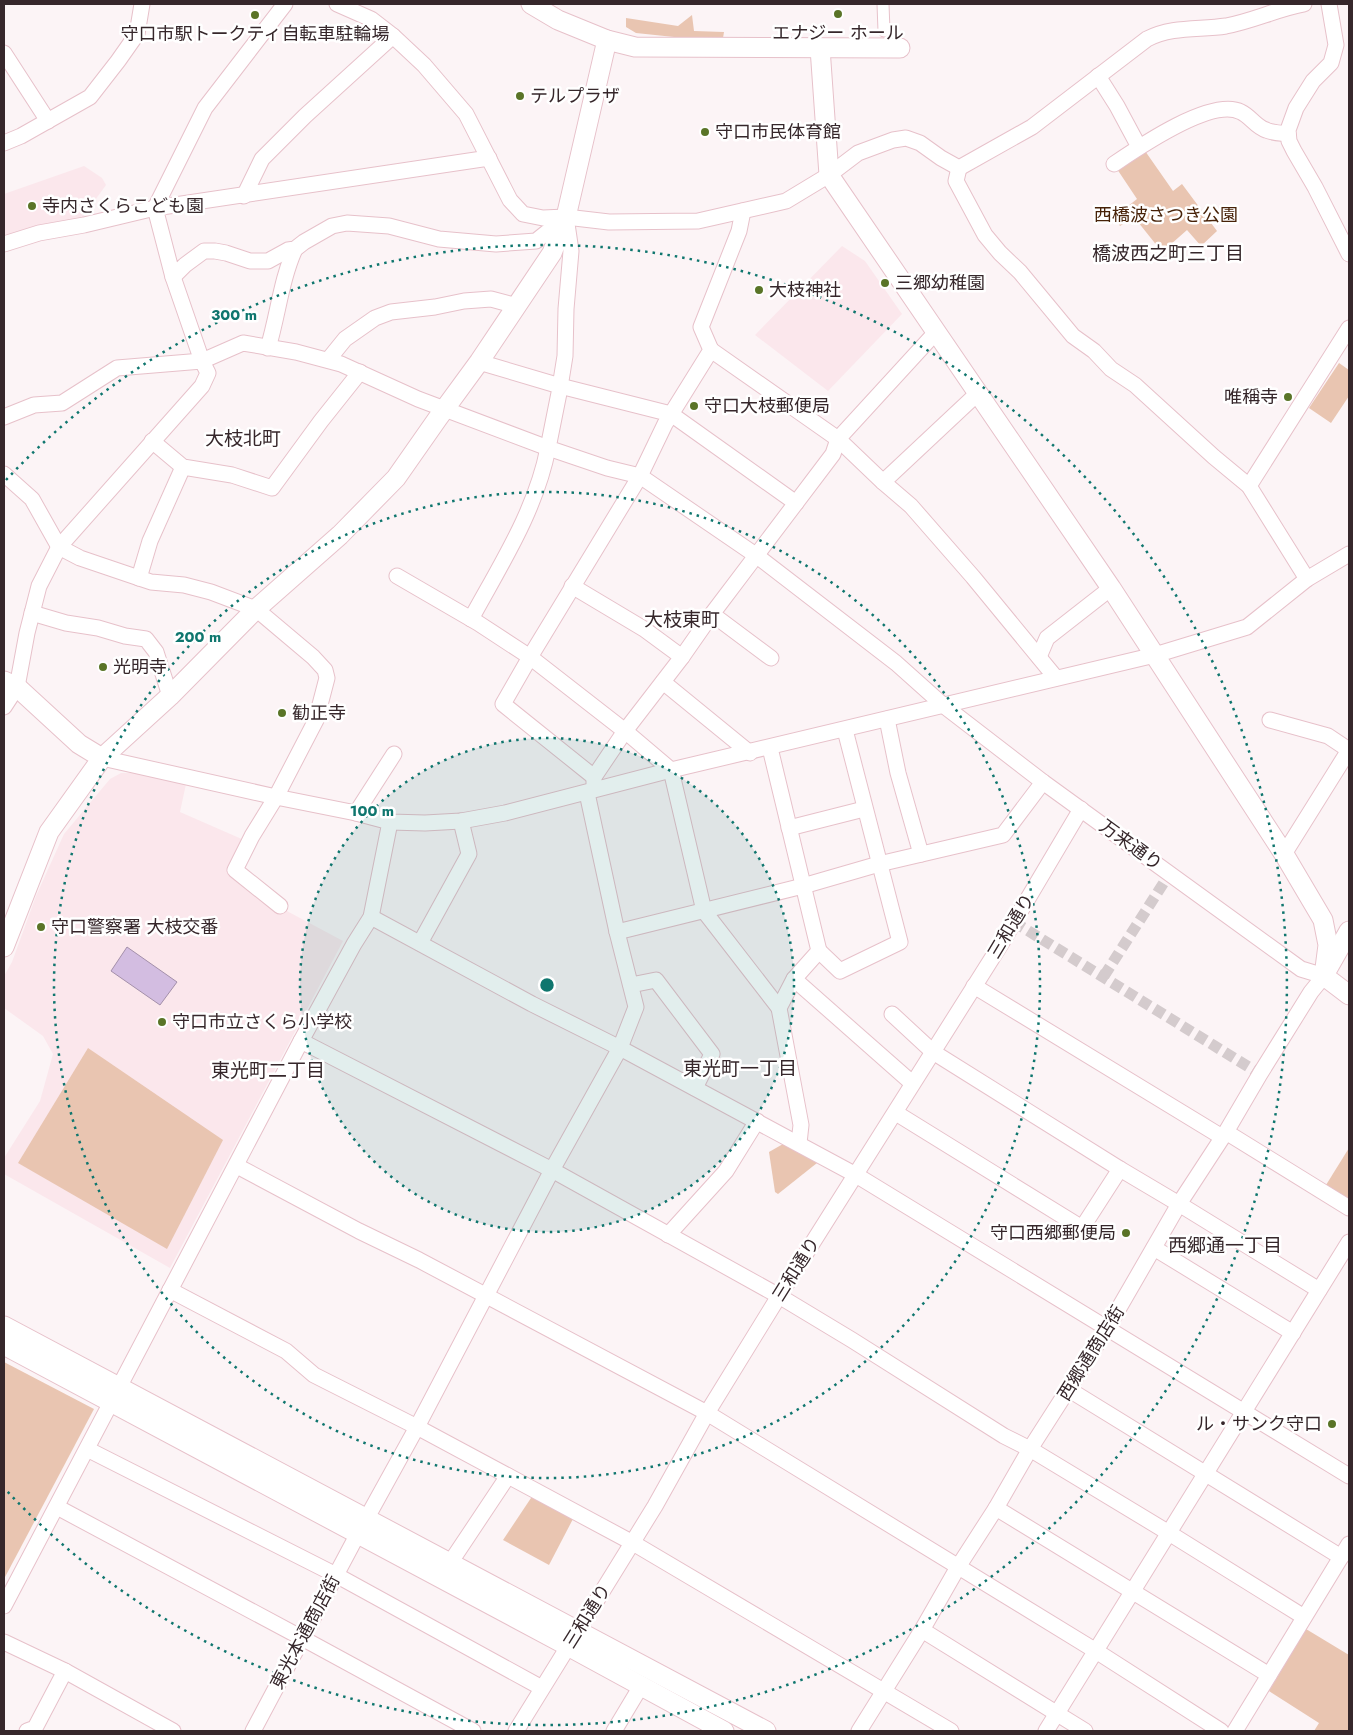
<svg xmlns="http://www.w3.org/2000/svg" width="1353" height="1735" font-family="Jost,'Noto Sans JP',sans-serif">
  <rect width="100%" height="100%" fill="#fcf4f6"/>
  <!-- built -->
  <g fill="#fbe7ec">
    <polygon points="84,166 102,178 106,185 82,218 4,235 4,194"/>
    <polygon points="842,246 865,261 902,314 828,391 755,335"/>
    <polygon points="121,773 134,773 186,784 180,812 244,840 230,871 285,910 343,941 170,1268 4,1174 4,1158 40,1101 53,1054 43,1036 4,1008 4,976 12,962 36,896 64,834 110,779"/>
  </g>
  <!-- green -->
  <g fill="#e9c5b1">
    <polygon points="692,15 694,31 724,32 723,38 674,37 636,33 626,27 626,18 678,26"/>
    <polygon points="1143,148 1173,191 1182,184 1217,231 1201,246 1187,230 1162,252 1134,217 1120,226 1114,217 1137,199 1115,166"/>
    <polygon points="1339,363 1349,370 1349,396 1331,423 1309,408"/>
    <polygon points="88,1048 223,1140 167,1249 18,1163"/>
    <polygon points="783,1144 817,1163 778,1194 775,1192 769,1152"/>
    <polygon points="1349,1148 1349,1201 1326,1185"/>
    <polygon points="4,1362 94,1409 4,1579"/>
    <polygon points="533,1495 574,1517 549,1565 503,1540"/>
    <polygon points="1306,1629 1349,1655 1349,1731 1314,1731 1319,1723 1269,1691"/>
  </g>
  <!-- water -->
  <polygon fill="#d3bde1" stroke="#a490aa" points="127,947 177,982 160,1005 111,971"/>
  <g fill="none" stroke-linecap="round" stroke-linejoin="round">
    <!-- pedestrian-tunnel -->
    <g stroke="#d4cbcd" stroke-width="11" stroke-dasharray="11 5.5" stroke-linecap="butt">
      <polyline points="1014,922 1260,1074"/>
      <polyline points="1104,976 1170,873"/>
    </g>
    <defs>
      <polyline id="pedestrian" points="883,4 884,31"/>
      <g id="minor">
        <polyline points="285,4 205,108 155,208 173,277 185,265 204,251 215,251 226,253 250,261 268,261 288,250 295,249 304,242 332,226 347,223 389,226 439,239 496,244 536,241 566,217"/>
        <path d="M337,4L371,19L393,36L424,65L466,114L510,200L523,214L543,218L566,217L609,222L698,221L786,201L829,175L858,153L893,140L906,138L920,143L941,158L959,168L1032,127L1147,39C1172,26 1199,30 1226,26C1253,21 1277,9 1304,4"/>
        <polyline points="1329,4 1336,45 1331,63 1313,81 1296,108 1288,130 1289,141 1294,151 1315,187 1349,254"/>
        <polyline points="4,53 48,121"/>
        <polyline points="1098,76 1117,106 1139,147"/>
        <polyline points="4,143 21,136 90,97 118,61 137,34 142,4"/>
        <path d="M1114,164C1139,147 1212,97 1241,112C1250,116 1256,127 1266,130C1272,133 1281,133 1288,134"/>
        <polyline points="959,168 956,181 985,235 1000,253 1020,272 1073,336 1094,351 1111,369 1135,385 1214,457 1249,486 1307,579"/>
        <polyline points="244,196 262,159 305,116 393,36"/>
        <polyline points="566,217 571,251 566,309 565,356 559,393 548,448 607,468 640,476 757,556 896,663 943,705 1043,782 1301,969 1324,976 1311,992 1260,1074 1226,1132 1179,1204 1108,1327 1030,1449 996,1508 958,1567 922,1630 859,1731"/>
        <polyline points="4,244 39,233 84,225 155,208 489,158"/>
        <path d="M173,277L202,361L243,343L296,352L341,364L418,399L548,448C536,510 501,564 471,619"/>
        <path d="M268,348C278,315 281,280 295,249"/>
        <polyline points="711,350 838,439 883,482 911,506 973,577 1056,678"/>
        <polyline points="328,360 345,339 375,318 391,312 435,307 464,301 491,299 517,306"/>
        <polyline points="479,362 560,386 671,414 796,503"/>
        <polyline points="4,417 34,405 62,403 117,368 202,361 208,373 202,386 59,547 39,586 27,633 17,687 4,707"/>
        <polyline points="152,441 183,467 232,475 272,488 321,421 360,372"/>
        <polyline points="4,474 32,499 59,547 80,558 139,578 151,582 184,585 211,592 256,609 313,657 325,670 327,678 316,720 276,797 252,836 235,870 280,906"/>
        <polyline points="883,482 978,393"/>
        <polyline points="1249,486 1349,328"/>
        <polyline points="397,576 478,623 530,657 625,731 671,770 704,911 779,1008"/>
        <polyline points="139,578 150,541 183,467"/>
        <polyline points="572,586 644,629 682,657"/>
        <polyline points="32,613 66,623 98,628 125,636 146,639 156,652 170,696"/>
        <polyline points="712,614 771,658"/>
        <polyline points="1039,657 1047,638 1111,588"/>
        <polyline points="663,682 750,753"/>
        <polyline points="887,719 898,773 921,854"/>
        <polyline points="1270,720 1328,736 1349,750"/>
        <polyline points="770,748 819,951 794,979 779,1008 801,1125 799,1143"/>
        <polyline points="102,758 276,797 356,813 390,822 425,823 461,821 505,813 671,770 1155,655 1247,627 1307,579 1349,554"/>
        <polyline points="594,777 503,704 530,657 640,476 665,424 711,350 701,327 739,231 743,211"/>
        <polyline points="594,786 594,777 625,731 682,657 712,614 833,454 838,439 937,331"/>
        <polyline points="356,813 394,754"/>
        <polyline points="789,828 864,809"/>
        <polyline points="1284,854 1349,750"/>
        <polyline points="371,917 532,1004 620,1048 856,1175 1349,1476"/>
        <polyline points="617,932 803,886 879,864 1003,835 1043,782"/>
        <polyline points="420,943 469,854 461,821"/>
        <polyline points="819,951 840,971 900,942 845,730"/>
        <polyline points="794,979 912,1083"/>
        <polyline points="631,985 656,980 712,1054 695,1088"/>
        <polyline points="974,986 1222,1137"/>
        <polyline points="892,1014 933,1052 1120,1169 1179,1204 1319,1290"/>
        <polyline points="301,1041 552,1170 779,1296 852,1340 1004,1436 1030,1449 1169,1533 1304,1617"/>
        <polyline points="896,1113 1082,1228 1120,1169"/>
        <polyline points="1226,1132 1349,1208"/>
        <polyline points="237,1166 359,1231 419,1260 707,1413 1096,1651 1221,1731"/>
        <polyline points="668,1235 726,1171 757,1121"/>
        <polyline points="1154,1248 1293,1333"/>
        <polyline points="170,1290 286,1351 314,1375 417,1427 633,1543 951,1731"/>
        <polyline points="1068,1389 1341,1557"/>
        <polyline points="87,1449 336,1575 542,1688"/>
        <polyline points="57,1507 302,1638 473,1731"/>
        <polyline points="996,1508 1269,1675"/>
        <polyline points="450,1563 508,1476"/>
        <polyline points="4,1606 301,1041 354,944 371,917 390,822"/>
        <polyline points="922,1630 1085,1731"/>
        <polyline points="4,1642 65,1671 173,1731"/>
        <polyline points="27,1731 35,1728 65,1671"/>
        <polyline points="253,1731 353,1543 417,1427 552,1170 620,1048 636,1007 617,932 587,793"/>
        <polyline points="516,1731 655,1506 707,1413 779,1296 1001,944 1081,809"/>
        <polyline points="614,1731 641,1686"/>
        <polyline points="1046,1731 1349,1242"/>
        <polyline points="1235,1731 1349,1544"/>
      </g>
      <g id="tertiary">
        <polyline points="531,4 558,20 607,40 635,47 900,48"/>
        <polyline points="820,48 829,175 1111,588 1284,854 1323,920 1328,945 1324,976 1349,995"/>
        <polyline points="4,681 17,687 79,744 102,758 49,832 4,947"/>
        <polyline points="102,758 170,696 256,609 340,535 396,478 438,418 479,362 552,253 566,217 607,40"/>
        <polyline points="1328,968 1349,931"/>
        <polyline points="4,1326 766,1731"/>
        <polyline points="4,1345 568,1646 724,1731"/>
      </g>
    </defs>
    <!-- pedestrian casing -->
    <use href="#pedestrian" stroke="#e7c1ca" stroke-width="13"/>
    <!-- minor casing -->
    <use href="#minor" stroke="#e7c1ca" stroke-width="17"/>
    <!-- tertiary casing -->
    <use href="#tertiary" stroke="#e7c1ca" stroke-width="21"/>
    <!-- pedestrian -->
    <use href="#pedestrian" stroke="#fff" stroke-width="11"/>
    <!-- minor -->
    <use href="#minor" stroke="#fff" stroke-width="15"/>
    <!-- tertiary -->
    <use href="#tertiary" stroke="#fff" stroke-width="19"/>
  </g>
  <!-- distance rings -->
  <circle cx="547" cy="985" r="247" fill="#0f766e" fill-opacity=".12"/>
  <g fill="none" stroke="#0f766e" stroke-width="2.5" stroke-dasharray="2.5 5">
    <circle cx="547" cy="985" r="247"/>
    <circle cx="547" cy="985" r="493"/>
    <path d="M6 480A740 740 0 1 1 6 1490"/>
  </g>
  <!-- markers -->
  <g fill="#5a7427" stroke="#fff" stroke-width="2">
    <circle cx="838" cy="14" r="5"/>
    <circle cx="255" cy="15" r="5"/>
    <circle cx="520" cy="96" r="5"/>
    <circle cx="705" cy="132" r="5"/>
    <circle cx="32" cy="206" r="5"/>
    <circle cx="885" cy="283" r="5"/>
    <circle cx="759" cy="290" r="5"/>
    <circle cx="1288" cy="397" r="5"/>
    <circle cx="694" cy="406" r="5"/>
    <circle cx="103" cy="667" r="5"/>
    <circle cx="282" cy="713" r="5"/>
    <circle cx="41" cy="927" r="5"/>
    <circle cx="162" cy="1022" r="5"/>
    <circle cx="1126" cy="1233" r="5"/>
    <circle cx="1332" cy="1424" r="5"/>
  </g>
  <g text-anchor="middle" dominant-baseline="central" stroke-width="5" stroke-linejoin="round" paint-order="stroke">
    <!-- poi labels -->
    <g font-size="18" fill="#36272b" stroke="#fff" text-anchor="start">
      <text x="838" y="33" text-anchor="middle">エナジー ホール</text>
      <text x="255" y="34" text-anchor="middle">守口市駅トークティ自転車駐輪場</text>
      <text x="530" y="96">テルプラザ</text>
      <text x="715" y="132">守口市民体育館</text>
      <text x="42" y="206">寺内さくらこども園</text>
      <text x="895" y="283">三郷幼稚園</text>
      <text x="769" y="290">大枝神社</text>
      <text x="1278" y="397" text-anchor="end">唯稱寺</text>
      <text x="704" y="406">守口大枝郵便局</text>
      <text x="113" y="667">光明寺</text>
      <text x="292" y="713">勧正寺</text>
      <text x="51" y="927">守口警察署 大枝交番</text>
      <text x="172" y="1022">守口市立さくら小学校</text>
      <text x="1116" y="1233" text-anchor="end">守口西郷郵便局</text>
      <text x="1322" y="1424" text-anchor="end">ル・サンク守口</text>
    </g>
    <!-- park labels -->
    <g font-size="18" fill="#472208" stroke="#fff">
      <text x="1166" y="215">西橋波さつき公園</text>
    </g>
    <!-- street labels -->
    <g font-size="18" fill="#36272b" stroke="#fff">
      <text transform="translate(1131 845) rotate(36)">万来通り</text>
      <text transform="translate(1011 926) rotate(-59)">三和通り</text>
      <text transform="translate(796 1269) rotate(-58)">三和通り</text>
      <text transform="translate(1091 1353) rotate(-58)">西郷通商店街</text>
      <text transform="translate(587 1616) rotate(-58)">三和通り</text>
      <text transform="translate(305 1632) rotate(-62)">東光本通商店街</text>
    </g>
    <!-- neighbourhood labels -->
    <g font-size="19" fill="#36272b" stroke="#fff">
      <text x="1168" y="253">橋波西之町三丁目</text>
      <text x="243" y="438">大枝北町</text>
      <text x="682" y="619">大枝東町</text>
      <text x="740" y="1068">東光町一丁目</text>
      <text x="268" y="1070">東光町二丁目</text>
      <text x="1225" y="1245">西郷通一丁目</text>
    </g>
  </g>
  <circle cx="547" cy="985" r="8" fill="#0f766e" stroke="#fff" stroke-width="2.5"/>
  <g font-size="15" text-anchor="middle" font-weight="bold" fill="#0f766e" stroke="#fff" stroke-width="5" stroke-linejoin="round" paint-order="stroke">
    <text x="234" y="320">300 m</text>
    <text x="198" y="642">200 m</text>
    <text x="372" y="816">100 m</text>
  </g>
  <!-- border -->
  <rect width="1353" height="1735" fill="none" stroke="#36272b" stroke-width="10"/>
</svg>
